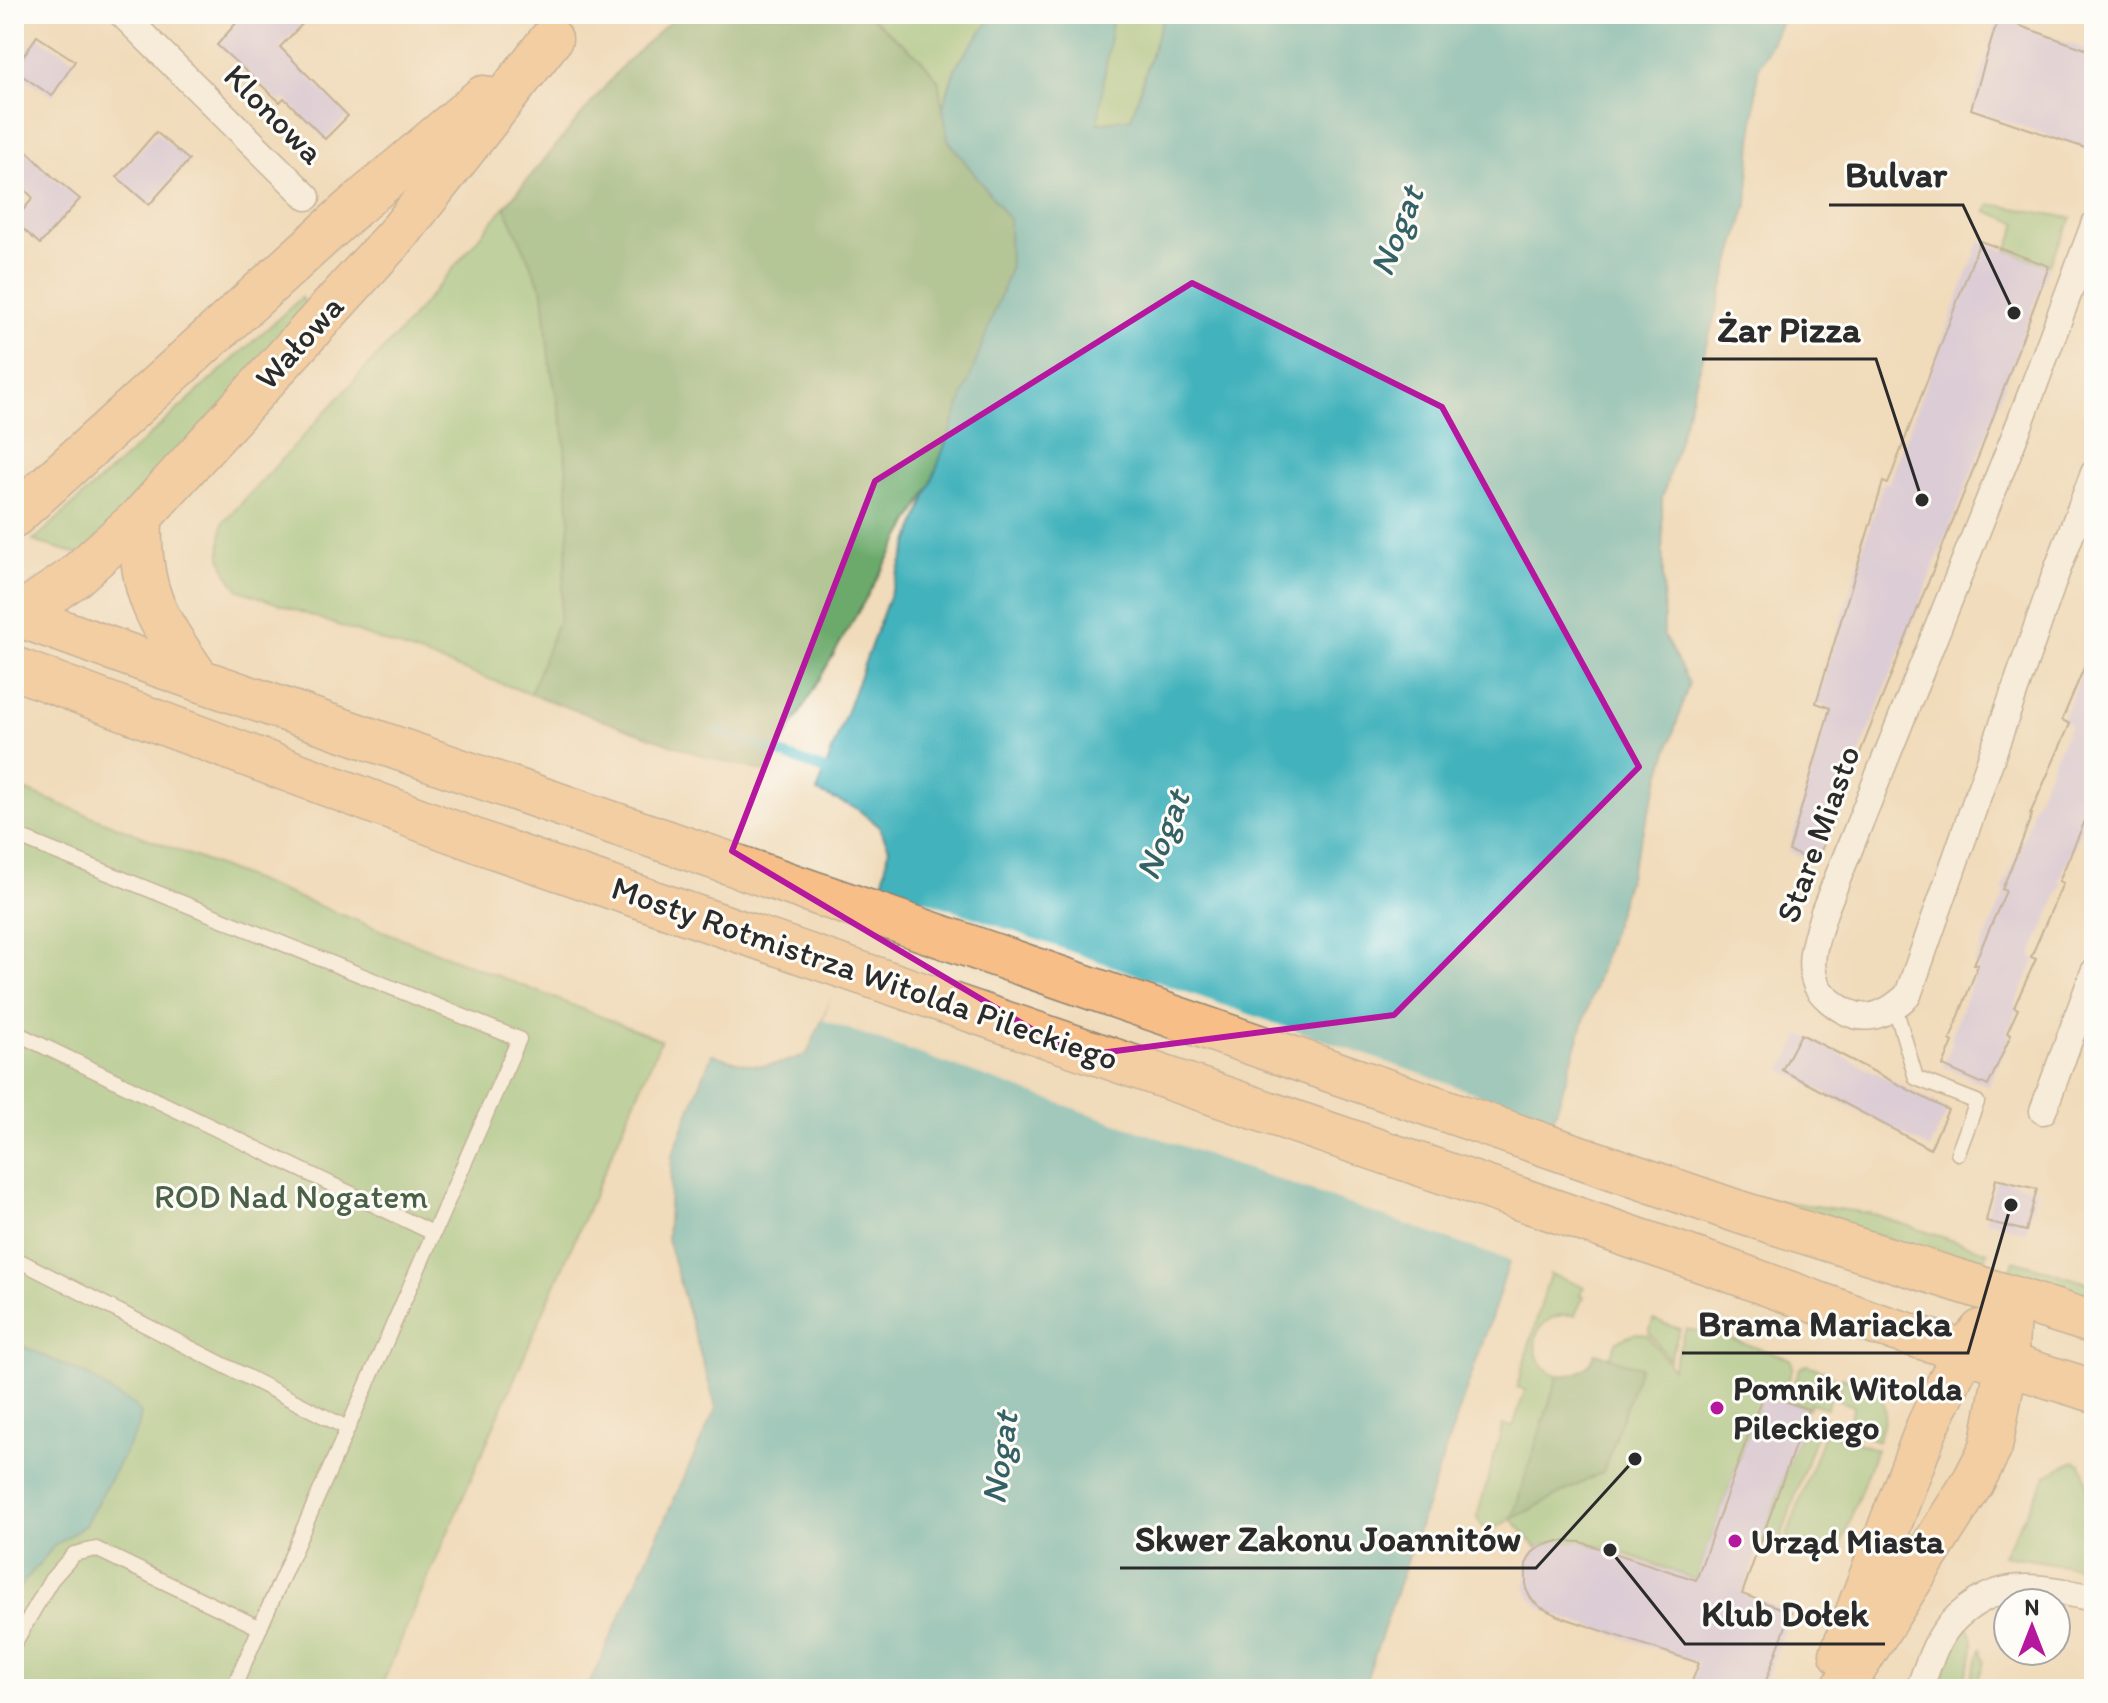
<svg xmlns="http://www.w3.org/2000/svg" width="2108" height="1703" font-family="Itim,sans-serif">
  <rect width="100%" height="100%" fill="#fdfcf7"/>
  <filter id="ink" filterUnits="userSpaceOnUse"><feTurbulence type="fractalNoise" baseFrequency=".0125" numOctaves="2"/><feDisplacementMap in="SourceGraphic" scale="16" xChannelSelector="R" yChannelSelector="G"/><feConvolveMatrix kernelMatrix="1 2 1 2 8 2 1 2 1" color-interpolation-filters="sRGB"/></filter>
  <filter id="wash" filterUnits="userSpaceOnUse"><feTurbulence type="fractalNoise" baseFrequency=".006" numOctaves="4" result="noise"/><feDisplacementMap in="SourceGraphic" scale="32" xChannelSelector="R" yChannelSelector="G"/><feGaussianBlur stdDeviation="1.8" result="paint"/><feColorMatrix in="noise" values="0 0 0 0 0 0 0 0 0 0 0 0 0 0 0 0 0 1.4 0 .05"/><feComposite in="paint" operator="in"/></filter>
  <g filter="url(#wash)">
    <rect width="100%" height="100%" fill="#f0dbba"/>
    <!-- green -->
    <g fill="#85c47c" stroke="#587854" stroke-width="2">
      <polygon points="867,14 988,14 991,19 956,66 943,107 938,80 920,58"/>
      <polygon points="1113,14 1164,14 1131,119 1097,123"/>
      <path d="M624,64L759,96L707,757L239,590C219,565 218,554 223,523L405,326Z"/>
      <polygon points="1990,204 2072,218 2048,266 2007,251 2018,223 1986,211"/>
      <polygon points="301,298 313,310 81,555 33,541"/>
      <polygon points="14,786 661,1040 380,1689 14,1689"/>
      <polygon points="1769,1200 1869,1213 1988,1252 1981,1271"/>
      <polygon points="2014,1260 2094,1285 2094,1306 2007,1280"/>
      <path d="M1550,1274L1584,1287L1579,1295L1584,1296L1575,1315C1517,1309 1528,1387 1574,1374C1586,1371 1592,1363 1595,1353L1610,1357L1617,1341L1636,1333L1647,1335L1672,1368L1686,1329L1716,1334L1790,1359L1793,1366L1782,1400L1763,1394L1696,1580C1659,1567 1571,1526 1537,1548L1512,1519L1486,1533L1477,1517L1503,1425L1513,1427L1525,1390L1517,1387Z"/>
      <polygon points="1653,1320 1680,1329 1669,1360 1649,1332"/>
      <polygon points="1807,1365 1830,1373 1834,1379 1827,1408 1810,1403 1808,1409 1788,1402 1800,1368"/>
      <path d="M1842,1377C1881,1390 1894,1398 1878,1441L1846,1429L1854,1406L1836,1400Z"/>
      <polygon points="1802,1426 1817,1432 1780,1540 1771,1537 1769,1544 1760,1542"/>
      <polygon points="1825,1431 1876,1449 1837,1556 1786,1539"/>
      <polygon points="2074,1461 2081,1464 2084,1470 2094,1523 2094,1570 2003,1555 2048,1474"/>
      <path d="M1968,1627C1981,1646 1967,1670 1960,1689H1938L1951,1652Z"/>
      <polygon points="1981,1648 1984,1663 1975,1689 1967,1689"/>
    </g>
    <!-- forest -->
    <g fill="#6caa6c" stroke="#4c6a4c" stroke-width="2">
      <polygon points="678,14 867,14 920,58 938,80 948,140 1009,219 1010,269 931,485 766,772 707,757 530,694 559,619 570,523 564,434 549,358 543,292 505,207 624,64"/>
      <path d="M1595,1353L1640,1367L1603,1472L1512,1519L1558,1375C1577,1376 1589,1370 1595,1353Z"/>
    </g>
    <!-- water -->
    <g fill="#42b2bc" stroke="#366e74" stroke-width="2">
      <path d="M988,14H1113L1098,123L1131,118L1164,14H1785L1758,70L1747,205L1662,499L1664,636L1689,683L1497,1301L1363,1689H587L716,1408L667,1239L672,1156L712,1054C752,1068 767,1071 807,1054L883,882L889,848L879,826L856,808L817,792L1010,269L1009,219L948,139L943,107L956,66L991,19Z"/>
      <polygon points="14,1342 91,1377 115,1395 134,1405 141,1414 138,1428 85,1525 54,1546 14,1594"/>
    </g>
    <!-- pier -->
    <polygon fill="#f0dbba" points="878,884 1557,1122 1514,1262 823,1020 839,973"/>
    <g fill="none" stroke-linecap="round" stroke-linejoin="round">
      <!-- stream -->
      <polyline stroke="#42b2bc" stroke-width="10" points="718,731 825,770"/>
    </g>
    <g id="blocks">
      <!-- building -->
      <g fill="#c4bbf5">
        <polygon points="244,14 312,14 280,47 348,116 325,139 284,98 280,102 217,45"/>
        <polygon points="1998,18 2094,52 2094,151 1971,109"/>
        <polygon points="37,36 75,61 52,96 14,70"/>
        <polygon points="156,132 189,160 149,205 117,177"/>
        <polygon points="14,138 52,176 80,199 40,244 14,221 33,198 14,178"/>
        <polygon points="1980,241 2049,266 1981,450 1816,863 1789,851 1830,708 1816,703 1883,482 1888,484"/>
        <polygon points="2094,644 2094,800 2059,881 2063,883 2031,957 2036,959 2014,1007 2018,1009 2007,1033 2011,1035 1988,1086 1943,1066 1953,1042 1950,1040 1978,965 1974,964 2006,891 2002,889 2021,844 2032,814 2030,814 2070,724 2062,720"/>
        <polygon points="1801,1034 1948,1110 1930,1149 1782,1070"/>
        <polygon points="1996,1179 2037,1189 2026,1231 1986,1221"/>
        <polygon points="1763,1394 1808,1409 1742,1594 1791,1612 1763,1689 1689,1689 1699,1663 1558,1616 1540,1607 1532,1600 1526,1589 1526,1564 1532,1553 1541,1546 1558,1541 1581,1542 1696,1580"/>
      </g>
    </g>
  </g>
  <g filter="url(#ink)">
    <use href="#blocks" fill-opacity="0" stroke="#8e8372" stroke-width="2"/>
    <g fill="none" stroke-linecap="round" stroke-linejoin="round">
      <defs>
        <g id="lane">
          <polyline points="14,835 519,1039 233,1689"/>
          <polyline points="1895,1007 1916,1078 1977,1102 1958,1153"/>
          <polyline points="14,1032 433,1233"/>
          <polyline points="14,1258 347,1428"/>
          <polyline points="14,1644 51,1580 74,1554 96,1549 260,1628"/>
        </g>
        <g id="street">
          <polyline points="122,14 307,197"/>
          <path d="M2094,225L2020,423L1824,912C1818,934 1807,958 1815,981C1817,989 1824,996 1830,1001C1859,1025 1881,1020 1908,995L2056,573L2094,473"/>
          <polyline points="2043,1111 2094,972"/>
          <path d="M1919,1689C1925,1674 1930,1657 1938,1642C1950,1618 1979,1596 2006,1590C2033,1584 2067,1593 2094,1598"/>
        </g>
        <g id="primary">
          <polyline points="14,516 354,207 483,97"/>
          <path d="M141,517C138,594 157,619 199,680"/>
          <polyline points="14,614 199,680 1739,1212 2094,1323"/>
          <polyline points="14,618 73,578 141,517 402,229 551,39"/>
          <polyline points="14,668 496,848 1719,1267 1876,1324 2094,1391"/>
          <polyline points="1841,1654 1928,1425 1964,1351 1981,1331"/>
          <polyline points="1842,1689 1973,1482 1991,1447 2006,1366 2010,1297"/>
        </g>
      </defs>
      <!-- lane casing -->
      <use href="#lane" stroke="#8e8372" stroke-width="17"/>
      <!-- street casing -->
      <use href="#street" stroke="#8e8372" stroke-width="29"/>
      <!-- primary casing -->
      <use href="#primary" stroke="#8e8372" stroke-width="45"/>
      <!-- lane -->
      <use href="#lane" stroke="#fff" stroke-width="14"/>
      <!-- street -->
      <use href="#street" stroke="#fff" stroke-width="26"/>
      <!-- primary -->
      <use href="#primary" stroke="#f7be87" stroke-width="42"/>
    </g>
  </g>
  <!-- marked area -->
  <path d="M0 0H2108V1703H0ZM1192,283L1442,407L1639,767L1394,1015L1077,1056L732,851L875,481Z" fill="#f0dbba" fill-opacity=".55" fill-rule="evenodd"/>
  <path fill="none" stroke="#b5179e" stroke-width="6" stroke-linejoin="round" d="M1192,283L1442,407L1639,767L1394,1015L1077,1056L732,851L875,481Z"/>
  <!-- markers -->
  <g fill="#b5179e" stroke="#fdfcf7" stroke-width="3">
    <circle cx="1717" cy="1408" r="8"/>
    <circle cx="1735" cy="1541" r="8"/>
  </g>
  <g text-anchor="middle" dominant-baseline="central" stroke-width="6" stroke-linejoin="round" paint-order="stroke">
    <!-- street labels -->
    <g font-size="34" fill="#2b2b2b" stroke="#fdfcf7">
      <text transform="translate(274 114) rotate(45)">Klonowa</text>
      <text transform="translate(299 342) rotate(-48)">Wałowa</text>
      <text transform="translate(1818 834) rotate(-70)">Stare Miasto</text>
      <text transform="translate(865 973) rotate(19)">Mosty Rotmistrza Witolda Pileckiego</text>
    </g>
    <!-- park labels -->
    <g font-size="34" fill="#4a6147" stroke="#fdfcf7">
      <text x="291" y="1196">ROD Nad Nogatem</text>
    </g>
    <!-- poi labels -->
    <g font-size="34" font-weight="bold" fill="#2b2b2b" stroke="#fdfcf7" text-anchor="start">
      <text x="1733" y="1388">Pomnik Witolda<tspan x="1733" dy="39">Pileckiego</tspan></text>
      <text x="1751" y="1541">Urząd Miasta</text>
    </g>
    <!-- water labels -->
    <g font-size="36" font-style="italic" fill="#346165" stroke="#fdfcf7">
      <text transform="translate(1396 231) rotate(-69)">Nogat</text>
      <text transform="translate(1162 835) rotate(-69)">Nogat</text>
      <text transform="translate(999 1458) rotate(-82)">Nogat</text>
    </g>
  </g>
  <!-- callouts -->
  <path fill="none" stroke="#2b2b2b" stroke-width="3" d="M2014 313L1963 205H1829M1922 500L1876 359H1702M2011 1205L1968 1353H1682M1635 1459L1536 1568H1120M1610 1550L1685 1644H1885"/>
  <g fill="#2b2b2b" stroke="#fdfcf7" stroke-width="3">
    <circle cx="2014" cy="313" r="8"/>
    <circle cx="1922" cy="500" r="8"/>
    <circle cx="2011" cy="1205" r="8"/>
    <circle cx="1635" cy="1459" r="8"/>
    <circle cx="1610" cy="1550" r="8"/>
  </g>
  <g font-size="36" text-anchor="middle" font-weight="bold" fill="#2b2b2b" stroke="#fdfcf7" stroke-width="6" stroke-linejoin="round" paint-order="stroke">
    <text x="1896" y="187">Bulvar</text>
    <text x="1789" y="342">Żar Pizza</text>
    <text x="1825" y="1336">Brama Mariacka</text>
    <text x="1328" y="1551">Skwer Zakonu Joannitów</text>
    <text x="1785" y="1626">Klub Dołek</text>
  </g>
  <!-- margin -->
  <rect width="2108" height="1703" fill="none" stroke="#fdfcf7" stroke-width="48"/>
  <!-- north arrow -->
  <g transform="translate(2032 1627)"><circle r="38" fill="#fdfcf7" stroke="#a9a8a5" stroke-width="2"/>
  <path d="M0-6L14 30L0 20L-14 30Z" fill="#b5179e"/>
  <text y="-12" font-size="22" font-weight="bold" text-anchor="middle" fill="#2b2b2b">N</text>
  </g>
</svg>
